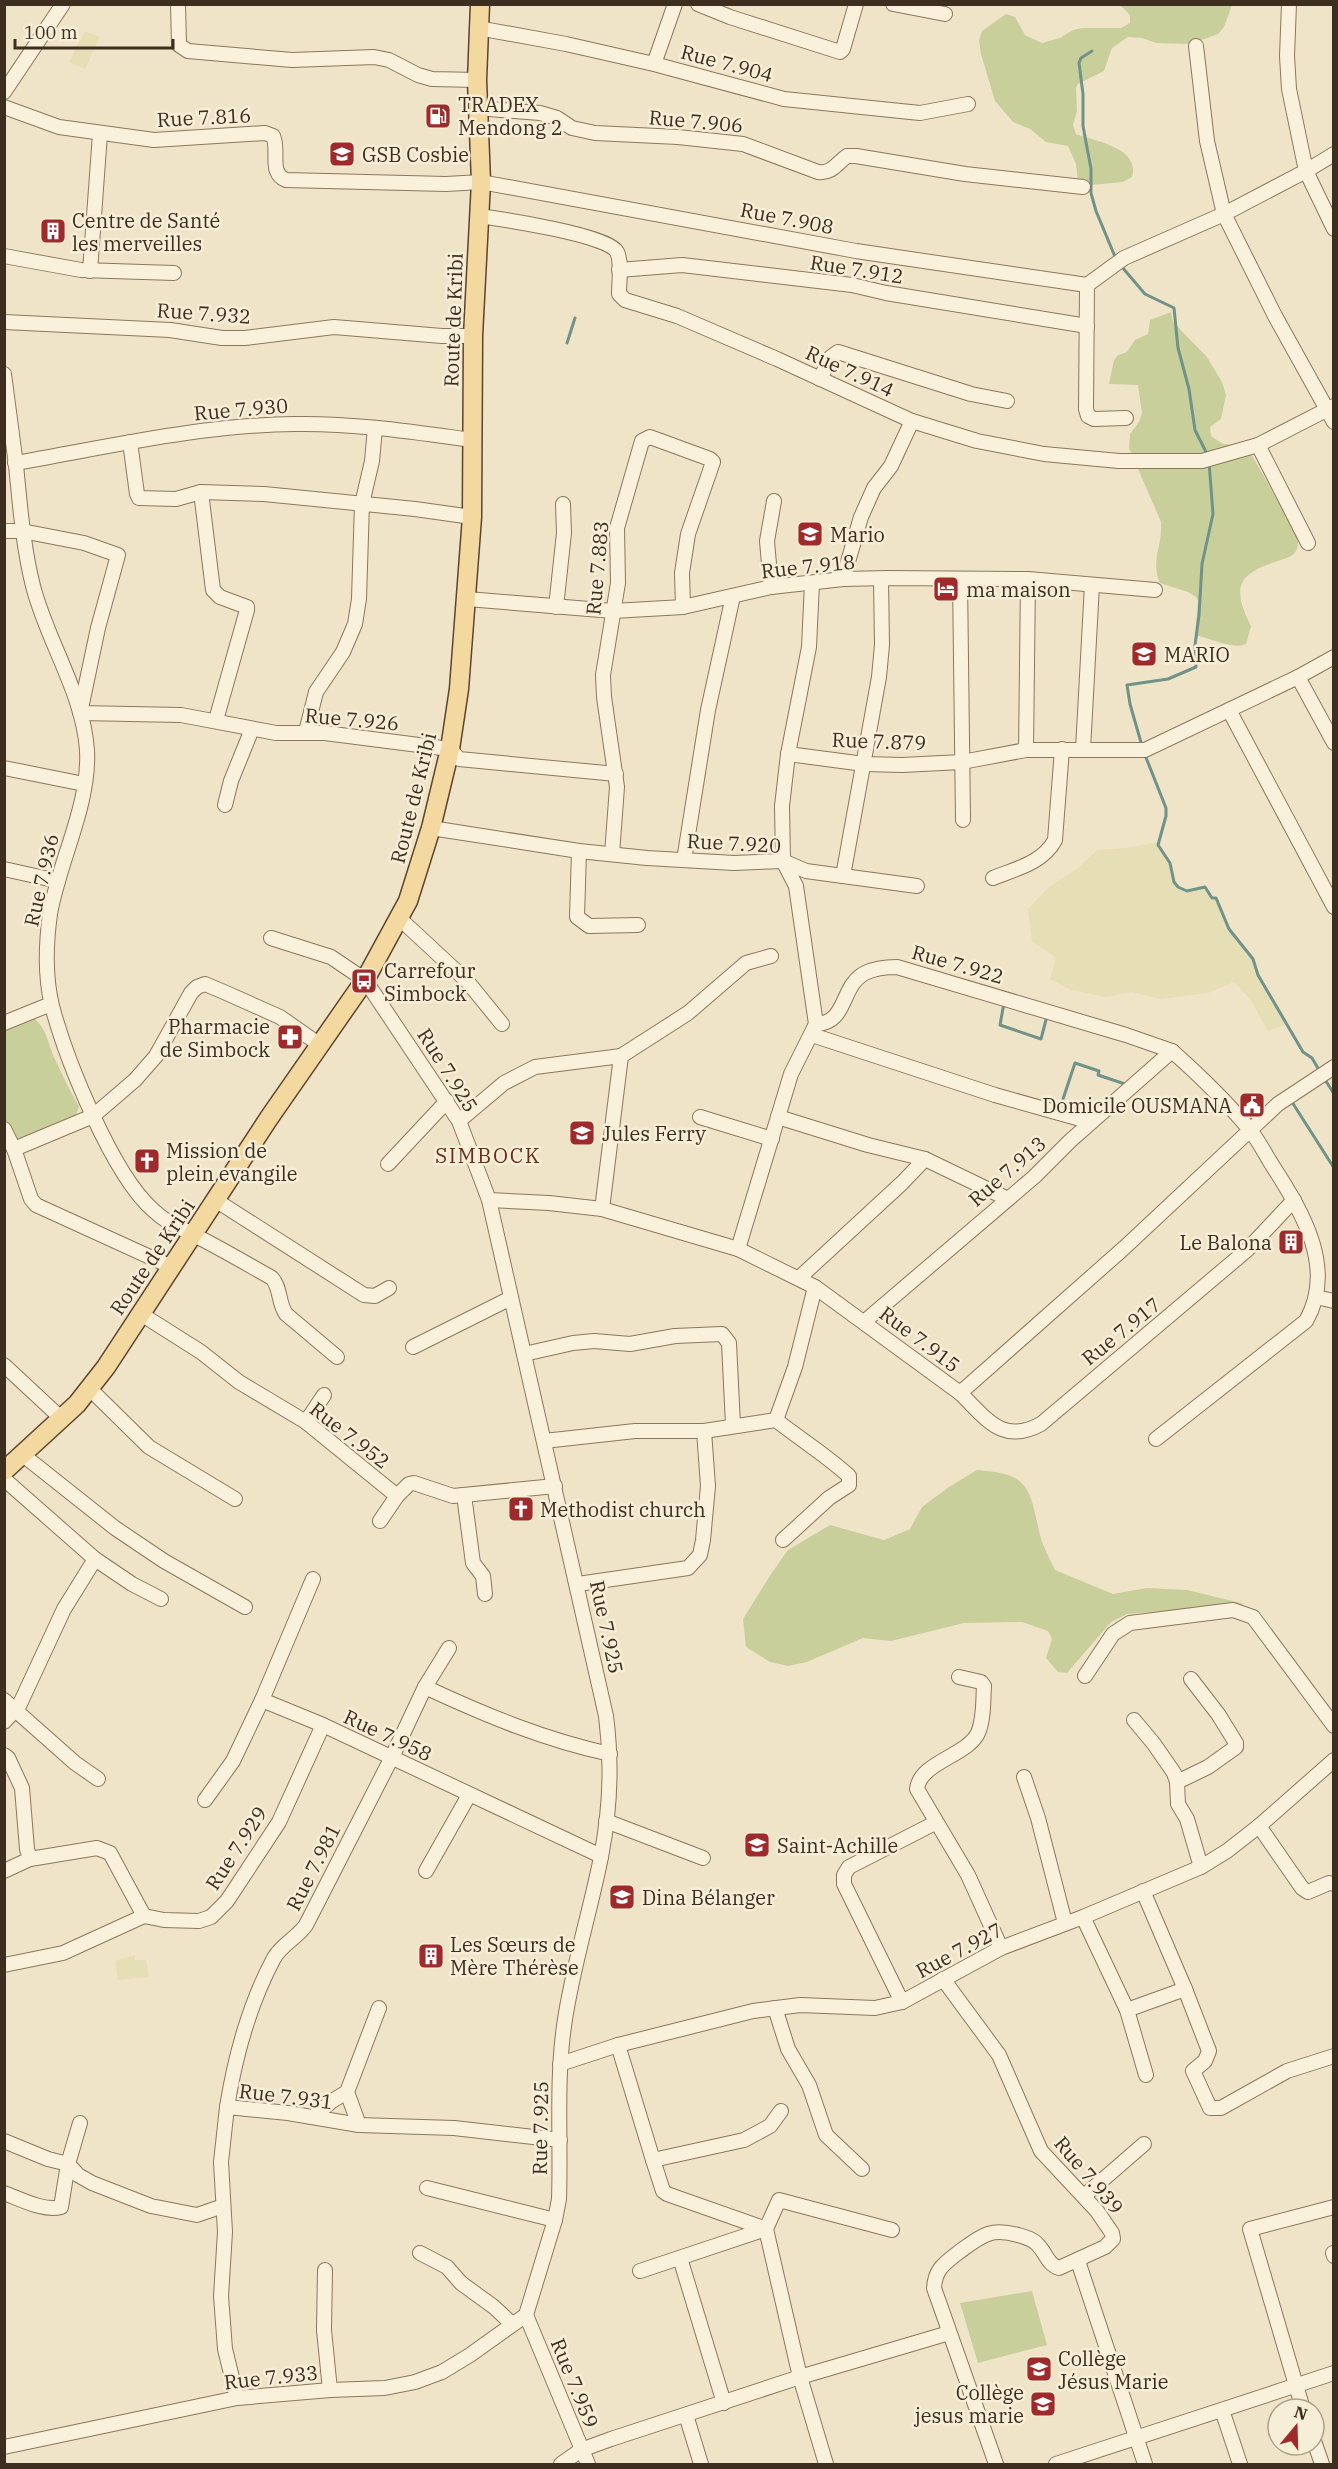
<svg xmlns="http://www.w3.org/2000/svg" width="1338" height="2469" font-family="'IBM Plex Serif',serif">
  <rect width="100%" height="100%" fill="#f0e4c8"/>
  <!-- farmland -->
  <g fill="#e6deb5">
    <polygon points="85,31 100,37 85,69 69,62"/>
    <polygon points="1158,842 1170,863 1174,882 1178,887 1187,891 1205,887 1212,898 1216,898 1229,929 1253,959 1258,975 1288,1024 1268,1031 1250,999 1234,982 1208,993 1161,999 1131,992 1105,997 1071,990 1050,979 1056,958 1032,941 1028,909 1050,886 1077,869 1097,850 1125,848"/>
    <polygon points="135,1955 135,1960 146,1960 149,1977 118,1980 115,1961"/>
  </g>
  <!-- green -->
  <g fill="#c9cf9b">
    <path d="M1120,5H1232L1224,27L1218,34L1191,44L1156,43L1142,38L1128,37L1112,48L1104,71L1078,84L1076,88L1077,111L1073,125L1076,134C1095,141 1141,148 1132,177L1123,182L1081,186L1078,182L1076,164L1068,146L1046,142L1030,129L1013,122L995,101L981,54L979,40L982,31L1006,14L1015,17L1025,35L1042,43L1060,38L1073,30L1082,28H1121L1130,23V15Z"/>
    <path d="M1171,312L1173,322L1207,357L1222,382L1226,395L1221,419L1210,427L1211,436L1223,444L1237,445L1251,454L1299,537C1298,541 1298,547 1296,551C1292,558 1282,559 1275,562C1235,575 1233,590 1251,626L1246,644C1232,650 1211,638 1195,635L1198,601L1196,597L1188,592L1160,583C1150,562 1163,544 1161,522L1129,448L1130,434L1139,422L1142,413L1138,385L1109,384L1114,360L1118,355L1127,352L1135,340L1148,334L1150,320Z"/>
    <path d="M32,1017C48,1028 47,1044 56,1061C63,1077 71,1092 79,1107L73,1122L19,1140L12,1136L5,1122L4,1023Z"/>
    <path d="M977,1470C1031,1474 1029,1488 1040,1535C1043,1547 1050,1559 1055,1570L1113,1594L1147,1588L1187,1590L1245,1604L1127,1614L1111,1622L1067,1673L1058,1672L1046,1658L1052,1639L1048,1631L1022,1622L964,1623L891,1641L863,1638L807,1662L788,1666L770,1662L746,1647L743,1619L771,1574L788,1550L830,1525L884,1540L910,1529L922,1507L949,1487Z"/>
    <polygon points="1032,2291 1047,2345 978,2363 960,2303"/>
  </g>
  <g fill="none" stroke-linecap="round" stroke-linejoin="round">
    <!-- stream -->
    <g stroke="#6f938a" stroke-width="3">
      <polyline points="1092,51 1081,58 1079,63 1083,94 1083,126 1091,169 1091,193 1096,211 1116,259"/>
      <polyline points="1122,267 1145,294 1174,308 1178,348 1189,389 1195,430 1208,456"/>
      <polyline points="567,343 575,318"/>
      <polyline points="1142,746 1130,704 1127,685 1168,679 1196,667 1195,645 1199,615 1202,564 1213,514 1209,462"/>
      <polyline points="1145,755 1166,808 1166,816 1158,845 1170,863 1174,882 1178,887 1187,891 1205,887 1212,898 1216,898 1229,929 1253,959 1258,975 1303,1052 1312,1058 1319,1070"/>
      <polygon points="1004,1003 1047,1016 1041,1039 1000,1025"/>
      <polygon points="1075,1063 1099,1071 1098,1075 1128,1085 1095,1111 1062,1102"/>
      <polyline points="1324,1078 1334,1094"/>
      <polyline points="1292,1102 1334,1168"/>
    </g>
    <defs>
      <g id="minor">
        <polyline points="178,4 179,45 188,51 292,60 374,57 389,60 418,75 432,79 477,80"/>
        <polyline points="698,4 730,17 840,52 843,49 856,4"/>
        <polyline points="893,4 945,14"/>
        <polyline points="1289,4 1287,56 1289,89 1306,171 1334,229"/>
        <polyline points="478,28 566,44 654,64 784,99 920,113 968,104"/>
        <polyline points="1196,46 1207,141 1224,214 1275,316 1334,422"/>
        <polyline points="654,64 675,4"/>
        <polyline points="4,92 63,4"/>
        <path d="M4,107L59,127L154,140L265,133L273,136C280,150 268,173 286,180L446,184L481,182L856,251L1087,285"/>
        <path d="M477,108L540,113L557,118L572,128L595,133L678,137L743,144L818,172C832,174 837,163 847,156H856L965,174L1083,187"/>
        <path d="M479,216C501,219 609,235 617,252C622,262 619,282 619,294L625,300L677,316L777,359L912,421L977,441L1044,454L1119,461H1202L1258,445L1334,406"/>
        <polyline points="4,256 81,270 174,273"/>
        <polyline points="619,270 682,265 852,285 886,293 1087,326"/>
        <polyline points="90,271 100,134"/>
        <polyline points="1087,285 1124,258 1224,214 1306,171 1334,154"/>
        <polyline points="1087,285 1086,409 1088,416 1094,419 1126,418"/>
        <polyline points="4,322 170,330 222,338 245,338 334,327 442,336 473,336"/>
        <path d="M4,374C8,404 12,434 16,465C20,505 23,546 33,586C47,641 83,693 87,750C90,805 59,861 50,914C46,943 45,977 52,1006C66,1059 112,1174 153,1210C169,1225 178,1226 196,1236C222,1249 247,1264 272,1278C281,1288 278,1303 286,1314L337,1357"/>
        <polyline points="820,379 831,357 838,352 971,394 1007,401"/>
        <polyline points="130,442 137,494 139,498 176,499 201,492 264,494 415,509 472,517"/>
        <polyline points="1258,445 1308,543"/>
        <path d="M15,463C108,447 201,425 295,424C354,423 413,432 472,440"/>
        <polyline points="201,492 213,590 220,597 247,607 247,610 216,720"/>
        <polyline points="4,531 22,531 84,543 118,555 98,628 80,713 181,715 276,733 325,733 450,749 459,759 616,774"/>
        <polyline points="843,579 861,517 874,488 891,466 912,421"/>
        <polyline points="960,579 963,820"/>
        <polyline points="812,583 809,647 788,754 864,764 902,765 962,762 1026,750 1145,750 1298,677 1334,657"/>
        <polyline points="771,587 767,541 774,501"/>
        <polyline points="467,599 613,611 683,607 771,587 843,579 888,578 1028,579 1155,590"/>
        <polyline points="556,607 564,533 563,504"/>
        <polyline points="1298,677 1334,743"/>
        <polyline points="1229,710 1334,907"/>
        <polyline points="306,732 316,692 343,652 355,624 359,599 362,504 372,461 375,428"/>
        <polyline points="1083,749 1092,585"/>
        <polyline points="1026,750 1028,579"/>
        <polyline points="788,754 782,806 783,861 796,886 816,1024"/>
        <polyline points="4,768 84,784"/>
        <polyline points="225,805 231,781 252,729"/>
        <polyline points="431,828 579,851 647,858 734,863 783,861 806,871 843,876 879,677 882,645 881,579"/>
        <polyline points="579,851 577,917 589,926 638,925"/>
        <polyline points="612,854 617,787 604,697 603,675 618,583 617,528 642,441 650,437 710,459 713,462 688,534 682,573 683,607"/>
        <polyline points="684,860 708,710 733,596"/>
        <polyline points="4,869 58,881"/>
        <polyline points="843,876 917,886"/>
        <path d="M993,878C1015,869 1043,863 1055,840L1062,749"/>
        <polyline points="399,918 467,981 502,1024"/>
        <path d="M271,938L331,957L365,980L459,1121L489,1200L606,1716C612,1762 610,1811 601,1857C590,1913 572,1968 564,2026C556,2083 561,2142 559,2199L555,2220L526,2315"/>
        <polyline points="4,1023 51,1004"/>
        <polyline points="812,1035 995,1095 1091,1122"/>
        <polyline points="621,1056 688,1013 746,963 771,956"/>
        <polyline points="700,1117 772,1139"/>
        <path d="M778,1117L791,1074L816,1024C848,1023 840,986 865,973C875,968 886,967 897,967L1126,1035L1172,1051"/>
        <polyline points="459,1121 504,1083 535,1067 621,1056 602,1209"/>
        <polyline points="4,1129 14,1149 93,1116 135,1080 156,1056 191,993 197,987 205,984 224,992 280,1017 320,1045"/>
        <polyline points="14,1149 31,1199 36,1205 172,1267"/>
        <polyline points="388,1164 447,1101"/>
        <polyline points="489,1200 549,1203 602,1209 738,1249 815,1287 960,1393 1124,1248 1278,1104 1334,1067"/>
        <polyline points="217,1201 364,1295 375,1296 389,1288"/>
        <polyline points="738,1249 778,1117 868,1145 925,1159"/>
        <polyline points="799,1278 902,1183 925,1159 1008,1199"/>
        <polyline points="1316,1297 1334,1301"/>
        <polyline points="141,1314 201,1352 239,1382 306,1422 397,1496 409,1484 414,1483 453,1496 555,1486"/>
        <path d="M864,1322L1034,1177L1070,1141L1172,1051C1199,1075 1227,1102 1250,1130C1259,1141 1266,1156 1274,1168C1303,1213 1336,1269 1306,1321L1156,1439"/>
        <polyline points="413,1347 511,1298"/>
        <polyline points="524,1354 573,1343 594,1341 630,1344 675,1336 722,1334 729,1343 733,1425"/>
        <polyline points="4,1365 62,1419"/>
        <polyline points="90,1389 149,1447 235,1499"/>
        <path d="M960,1393C987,1419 1002,1445 1041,1424L1247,1250L1294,1200"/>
        <path d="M776,1420C800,1439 826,1455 849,1476V1485L829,1498L783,1540"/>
        <polyline points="306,1422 324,1395"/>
        <polyline points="544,1441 635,1431 704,1431 776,1420 795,1367 815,1287"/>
        <polyline points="23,1455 115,1528 164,1561 245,1607"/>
        <polyline points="4,1479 95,1559 64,1609 19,1706 4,1722"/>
        <polyline points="464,1495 473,1563 483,1576 485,1594"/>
        <polyline points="380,1521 397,1496"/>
        <polyline points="95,1559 132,1584 161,1599"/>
        <polyline points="578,1584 688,1568 700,1555 703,1540 708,1486 704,1431"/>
        <polyline points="1085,1676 1113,1634 1130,1623 1233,1610 1253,1617 1334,1726"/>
        <path d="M959,1677L981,1682L984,1686C983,1701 984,1719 978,1733C967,1756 920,1762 917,1789L968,1875L1001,1948"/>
        <path d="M425,1687C485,1715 545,1740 610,1754"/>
        <polyline points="4,1700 75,1763 98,1779"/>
        <polyline points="262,1700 313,1579"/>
        <polyline points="1134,1720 1154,1744 1174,1773 1177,1782 1178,1804 1187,1819 1201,1867"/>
        <polyline points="4,1755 8,1758 22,1788 27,1849 30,1859 97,1848 110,1853 144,1916 164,1920 199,1921 211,1917 227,1901 279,1822 323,1725"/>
        <polyline points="1024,1777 1038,1818 1065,1923"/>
        <polyline points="1177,1782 1208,1767 1236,1747 1236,1743 1218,1714 1191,1679"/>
        <polyline points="205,1800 233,1761 262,1700 323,1725 601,1856"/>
        <polyline points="606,1821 703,1858"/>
        <polyline points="1259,1826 1302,1888 1308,1892 1329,1883 1334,1884"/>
        <polyline points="4,1871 30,1859"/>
        <polyline points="426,1871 469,1795"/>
        <polyline points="1143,1891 1185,1989 1209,2051 1205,2061 1193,2071 1210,2108 1221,2108 1287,2071 1334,2056"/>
        <polyline points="1083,1917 1127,2010 1146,2075"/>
        <polyline points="4,1965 63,1953 144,1916"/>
        <path d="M943,1979L999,2055L1041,2151L1097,2211L1112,2233L1113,2239L1105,2247L1059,2268C1047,2264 1046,2253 1038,2245C1033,2239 1025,2237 1018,2235C990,2227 981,2236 959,2252C945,2263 935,2269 934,2288L996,2464"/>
        <polyline points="902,2002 844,1884 844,1875 849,1867 935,1823"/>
        <polyline points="775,2008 788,2049 809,2085 826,2135 862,2169"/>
        <polyline points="1127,2010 1185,1989"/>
        <polyline points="618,2045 653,2160 744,2140 770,2126 781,2111"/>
        <polyline points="560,2064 618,2045 753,2011 800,2005 875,2008 902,2002 1001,1948 1083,1917 1201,1867 1227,1851 1259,1826 1334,1760"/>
        <polyline points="347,2092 359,2125"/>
        <path d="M227,2107C235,2057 250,2003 274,1958C282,1944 297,1938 306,1925L392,1757L425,1687L449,1648"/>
        <polyline points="313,2117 332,2101 347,2092 379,2008"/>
        <polyline points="4,2141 48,2159 68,2164 78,2175 92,2183 151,2206 197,2215 223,2206"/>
        <polyline points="653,2160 663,2191 667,2194 766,2229"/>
        <polyline points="427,2188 555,2220"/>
        <path d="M4,2193C20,2199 45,2212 61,2207L68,2164L80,2123"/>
        <polyline points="1084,2196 1144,2144"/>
        <polyline points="420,2253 447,2267 461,2283 494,2307 512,2324"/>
        <polyline points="1333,2253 1334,2256"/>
        <polyline points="680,2258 724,2403"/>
        <polyline points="1078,2261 1145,2464"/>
        <polyline points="325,2270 324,2330 330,2390"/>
        <polyline points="640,2271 766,2229"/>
        <polyline points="526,2315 588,2464"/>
        <polyline points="237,2398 225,2349 221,2296 225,2232 221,2162 227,2107 288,2113 359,2125 454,2128 560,2140"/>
        <polyline points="1303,2409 1250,2229 1334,2207"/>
        <polyline points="1222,2410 1240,2464"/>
        <polyline points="686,2415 701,2464"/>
        <polyline points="1314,2441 1322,2464"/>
        <polyline points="4,2447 237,2398 330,2390 385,2388 415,2382 442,2372 470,2355 526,2315"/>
        <polyline points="561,2464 581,2450 611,2439 800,2377 949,2333"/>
        <polyline points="826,2464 800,2377 766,2229 779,2200 892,2230"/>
        <polyline points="1056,2464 1334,2373"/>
      </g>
      <polyline id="major" points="4,1471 77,1404 106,1367 269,1118 365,980 408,901 431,828 450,749 459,689 472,517 473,336 481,182 477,80 480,4"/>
    </defs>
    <!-- minor casing -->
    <use href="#minor" stroke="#8d765c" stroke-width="16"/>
    <!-- major casing -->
    <use href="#major" stroke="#5b4430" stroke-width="21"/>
    <!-- minor -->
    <use href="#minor" stroke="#faf1dc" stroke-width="14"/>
    <!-- major -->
    <use href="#major" stroke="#f3d9a0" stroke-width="18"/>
  </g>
  <!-- icons -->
  <defs>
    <symbol id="fuel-square" viewBox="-11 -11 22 22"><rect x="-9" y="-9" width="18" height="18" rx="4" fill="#9e2a2b" stroke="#f7eed8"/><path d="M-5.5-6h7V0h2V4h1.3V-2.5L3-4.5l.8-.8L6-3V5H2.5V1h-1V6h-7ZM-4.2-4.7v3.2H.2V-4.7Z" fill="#fff"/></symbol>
    <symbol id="school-square" viewBox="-11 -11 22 22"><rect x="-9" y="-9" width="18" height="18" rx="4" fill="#9e2a2b" stroke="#f7eed8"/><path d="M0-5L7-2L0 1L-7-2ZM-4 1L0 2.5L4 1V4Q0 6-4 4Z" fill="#fff"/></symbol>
    <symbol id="building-square" viewBox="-11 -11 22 22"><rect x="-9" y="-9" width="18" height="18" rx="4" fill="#9e2a2b" stroke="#f7eed8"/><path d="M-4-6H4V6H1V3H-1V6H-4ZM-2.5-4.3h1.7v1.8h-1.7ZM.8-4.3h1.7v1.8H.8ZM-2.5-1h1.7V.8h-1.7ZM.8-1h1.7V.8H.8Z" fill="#fff"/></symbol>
    <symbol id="hotel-square" viewBox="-11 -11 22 22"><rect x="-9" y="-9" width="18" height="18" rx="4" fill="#9e2a2b" stroke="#f7eed8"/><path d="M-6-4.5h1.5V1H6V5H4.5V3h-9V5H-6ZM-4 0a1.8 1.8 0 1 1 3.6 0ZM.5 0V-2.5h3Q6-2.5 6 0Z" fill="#fff"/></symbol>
    <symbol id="bus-square" viewBox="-11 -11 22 22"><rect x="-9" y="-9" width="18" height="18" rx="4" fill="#9e2a2b" stroke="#f7eed8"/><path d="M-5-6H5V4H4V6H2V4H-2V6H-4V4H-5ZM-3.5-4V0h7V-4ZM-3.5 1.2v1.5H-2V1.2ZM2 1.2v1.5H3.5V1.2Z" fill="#fff"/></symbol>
    <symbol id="pharmacy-square" viewBox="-11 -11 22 22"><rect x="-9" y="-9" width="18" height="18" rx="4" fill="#9e2a2b" stroke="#f7eed8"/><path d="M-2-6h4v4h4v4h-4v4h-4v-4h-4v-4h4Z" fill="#fff"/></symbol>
    <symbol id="civic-square" viewBox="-11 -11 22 22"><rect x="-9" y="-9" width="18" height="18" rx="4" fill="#9e2a2b" stroke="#f7eed8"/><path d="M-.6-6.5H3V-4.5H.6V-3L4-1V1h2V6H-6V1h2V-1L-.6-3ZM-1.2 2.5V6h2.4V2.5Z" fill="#fff"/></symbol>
    <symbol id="church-square" viewBox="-11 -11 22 22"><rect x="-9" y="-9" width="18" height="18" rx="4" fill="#9e2a2b" stroke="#f7eed8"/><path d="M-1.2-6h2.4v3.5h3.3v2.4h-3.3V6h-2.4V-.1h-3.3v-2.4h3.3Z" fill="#fff"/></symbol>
  </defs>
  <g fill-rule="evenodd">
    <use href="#fuel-square" x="423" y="101" width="30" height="30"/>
    <use href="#school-square" x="327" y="139" width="30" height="30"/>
    <use href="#building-square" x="38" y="216" width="30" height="30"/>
    <use href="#school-square" x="795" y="519" width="30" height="30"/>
    <use href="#hotel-square" x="931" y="574" width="30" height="30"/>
    <use href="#school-square" x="1129" y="639" width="30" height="30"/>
    <use href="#bus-square" x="349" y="966" width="30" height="30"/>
    <use href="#pharmacy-square" x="275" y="1022" width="30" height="30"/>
    <use href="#civic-square" x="1237" y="1090" width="30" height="30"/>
    <use href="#school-square" x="567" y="1118" width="30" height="30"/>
    <use href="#church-square" x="132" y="1146" width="30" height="30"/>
    <use href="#building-square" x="1276" y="1227" width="30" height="30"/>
    <use href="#church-square" x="506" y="1494" width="30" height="30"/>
    <use href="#school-square" x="742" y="1830" width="30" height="30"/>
    <use href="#school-square" x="607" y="1882" width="30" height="30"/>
    <use href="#building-square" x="416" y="1941" width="30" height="30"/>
    <use href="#school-square" x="1024" y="2354" width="30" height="30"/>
    <use href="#school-square" x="1028" y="2389" width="30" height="30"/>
  </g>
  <g text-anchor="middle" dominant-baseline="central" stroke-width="5" stroke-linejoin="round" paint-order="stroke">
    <!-- street labels -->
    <g font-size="20" fill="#3d2e20" stroke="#f7eed8">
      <text transform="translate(727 63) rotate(15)">Rue 7.904</text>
      <text transform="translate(204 117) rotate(-3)">Rue 7.816</text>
      <text transform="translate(696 121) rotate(5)">Rue 7.906</text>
      <text transform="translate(787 218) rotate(11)">Rue 7.908</text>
      <text transform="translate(857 269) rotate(9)">Rue 7.912</text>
      <text transform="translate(204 313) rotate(4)">Rue 7.932</text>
      <text transform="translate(453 320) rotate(-88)">Route de Kribi</text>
      <text transform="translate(850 371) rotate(25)">Rue 7.914</text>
      <text transform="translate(241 409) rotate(-5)">Rue 7.930</text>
      <text transform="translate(808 566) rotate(-6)">Rue 7.918</text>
      <text transform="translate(597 568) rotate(-85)">Rue 7.883</text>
      <text transform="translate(352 719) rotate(5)">Rue 7.926</text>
      <text transform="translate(879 741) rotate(2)">Rue 7.879</text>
      <text transform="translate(413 798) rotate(-76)">Route de Kribi</text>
      <text transform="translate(734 843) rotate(3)">Rue 7.920</text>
      <text transform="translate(41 880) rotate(-77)">Rue 7.936</text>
      <text transform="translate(958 964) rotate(16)">Rue 7.922</text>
      <text transform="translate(448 1070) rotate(58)">Rue 7.925</text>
      <text transform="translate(1007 1171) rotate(-41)">Rue 7.913</text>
      <text transform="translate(152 1257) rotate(-56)">Route de Kribi</text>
      <text transform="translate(1121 1331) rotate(-39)">Rue 7.917</text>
      <text transform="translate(920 1339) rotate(37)">Rue 7.915</text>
      <text transform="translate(350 1435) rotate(38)">Rue 7.952</text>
      <text transform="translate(607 1627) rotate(78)">Rue 7.925</text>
      <text transform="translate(388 1735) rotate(25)">Rue 7.958</text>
      <text transform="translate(236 1848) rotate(-57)">Rue 7.929</text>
      <text transform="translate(313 1867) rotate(-63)">Rue 7.981</text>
      <text transform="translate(959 1950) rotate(-28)">Rue 7.927</text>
      <text transform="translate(286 2096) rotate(7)">Rue 7.931</text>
      <text transform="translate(540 2128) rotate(-89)">Rue 7.925</text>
      <text transform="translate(1089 2175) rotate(50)">Rue 7.939</text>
      <text transform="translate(271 2377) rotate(-6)">Rue 7.933</text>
      <text transform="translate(575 2383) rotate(68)">Rue 7.959</text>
    </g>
    <!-- poi labels -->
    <g font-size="20" fill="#3d2e20" stroke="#f7eed8" text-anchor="start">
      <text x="458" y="104">TRADEX<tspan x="458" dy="23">Mendong 2</tspan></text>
      <text x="362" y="154">GSB Cosbie</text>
      <text x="72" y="220">Centre de Santé<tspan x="72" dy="23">les merveilles</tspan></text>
      <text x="830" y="534">Mario</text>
      <text x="966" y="589">ma maison</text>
      <text x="1164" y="654">MARIO</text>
      <text x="384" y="970">Carrefour<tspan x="384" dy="23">Simbock</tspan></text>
      <text x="270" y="1026" text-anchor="end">Pharmacie<tspan x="270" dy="23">de Simbock</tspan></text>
      <text x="1232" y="1105" text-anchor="end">Domicile OUSMANA</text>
      <text x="602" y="1133">Jules Ferry</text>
      <text x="166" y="1150">Mission de<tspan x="166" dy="23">plein evangile</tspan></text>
      <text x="1272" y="1242" text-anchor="end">Le Balona</text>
      <text x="540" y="1509">Methodist church</text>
      <text x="777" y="1845">Saint-Achille</text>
      <text x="642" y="1897">Dina Bélanger</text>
      <text x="450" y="1944">Les Sœurs de<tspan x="450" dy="23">Mère Thérèse</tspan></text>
      <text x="1058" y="2358">Collège<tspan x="1058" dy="23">Jésus Marie</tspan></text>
      <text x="1024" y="2392" text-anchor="end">Collège<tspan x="1024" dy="23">jesus marie</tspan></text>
    </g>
    <!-- neighbourhood labels -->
    <g font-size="21" letter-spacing="1.5" fill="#6b2e1e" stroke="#f7eed8">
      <text x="488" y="1155">SIMBOCK</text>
    </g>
  </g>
  <!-- border -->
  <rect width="1338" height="2469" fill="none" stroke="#3d2e20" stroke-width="12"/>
  <!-- north arrow -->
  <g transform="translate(1296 2427) rotate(19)"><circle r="28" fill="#f7eed8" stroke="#ada18e" stroke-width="1.5"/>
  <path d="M0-4.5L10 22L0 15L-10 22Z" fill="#9e2a2b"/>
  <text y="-9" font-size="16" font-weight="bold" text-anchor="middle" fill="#3d2e20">N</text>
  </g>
  <!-- scale -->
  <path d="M15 39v9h158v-9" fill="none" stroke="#3d2e20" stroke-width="3"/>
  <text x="24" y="39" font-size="18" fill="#3d2e20" stroke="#f7eed8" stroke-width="4.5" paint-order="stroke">100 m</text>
</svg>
